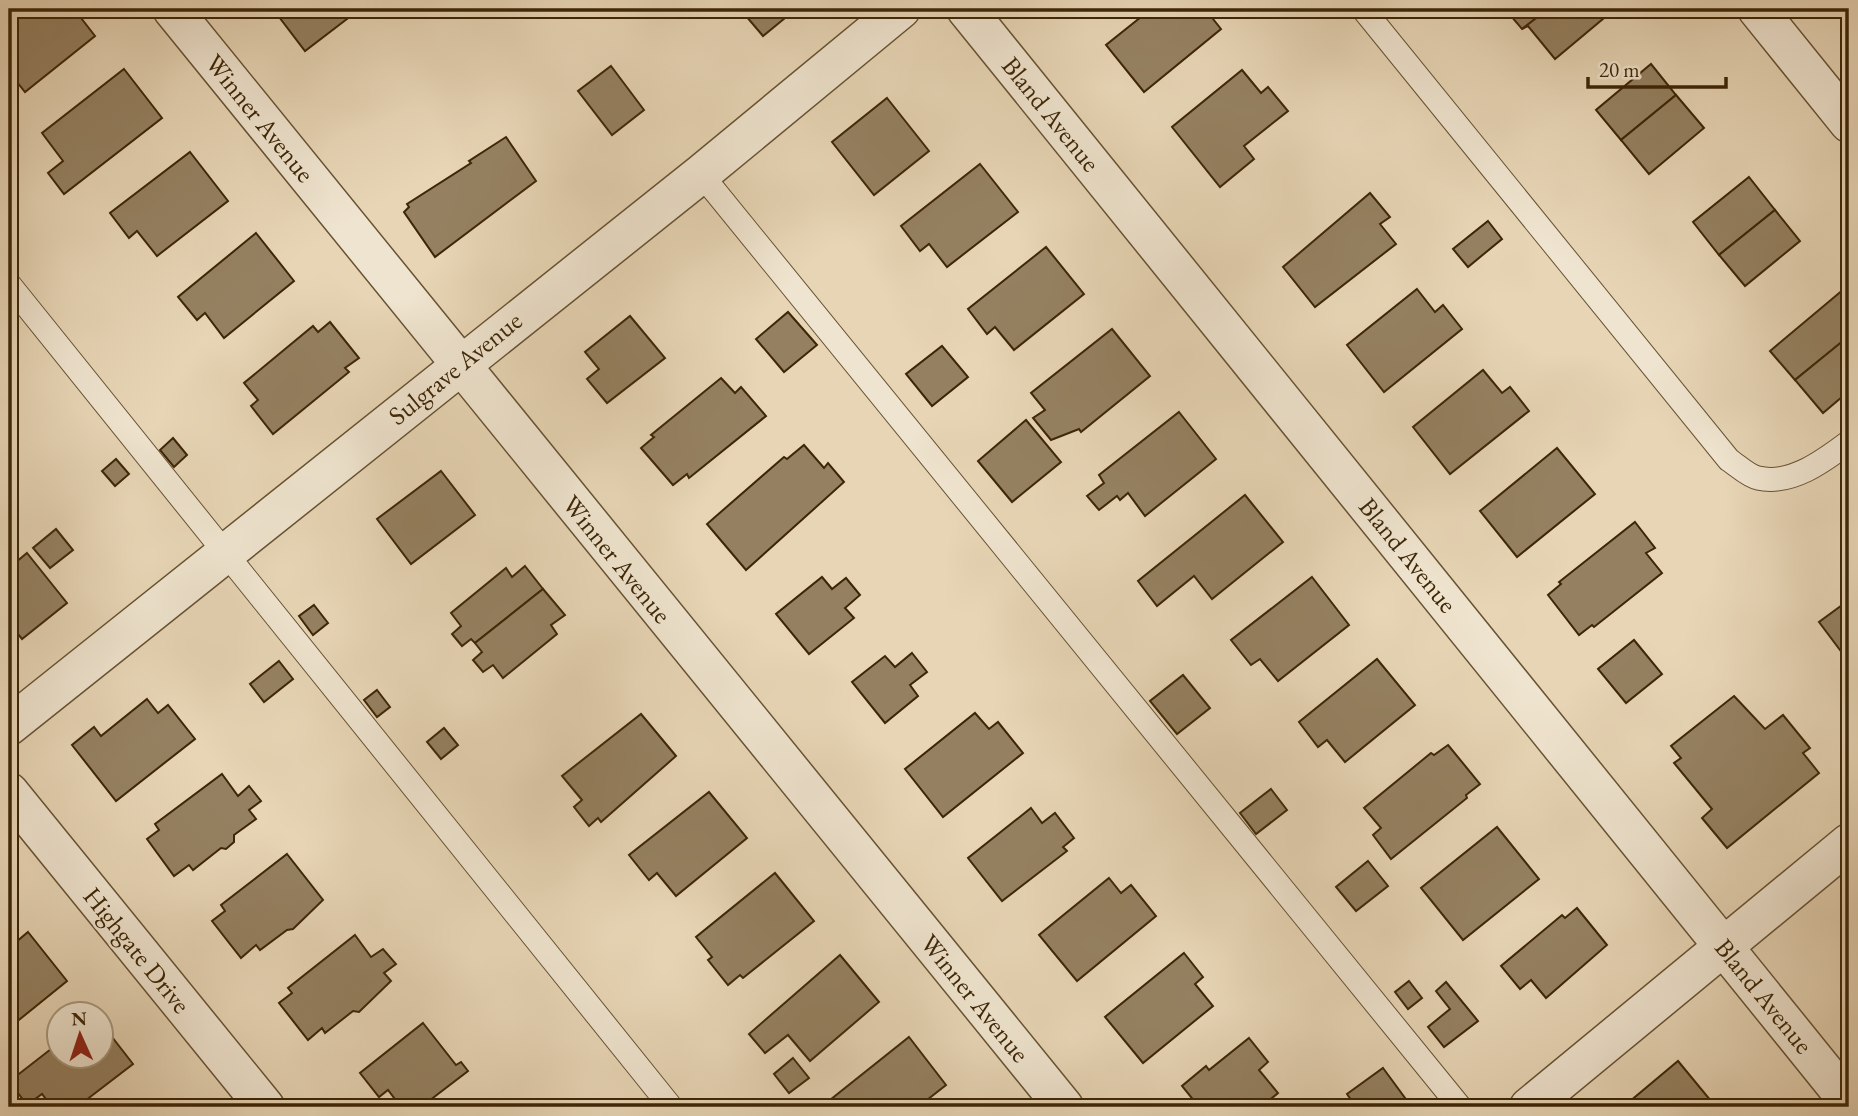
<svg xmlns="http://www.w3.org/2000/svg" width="1858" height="1116" font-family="'EB Garamond',serif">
  <rect width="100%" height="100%" fill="#e7d5b5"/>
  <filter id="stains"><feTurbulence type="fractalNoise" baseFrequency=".00286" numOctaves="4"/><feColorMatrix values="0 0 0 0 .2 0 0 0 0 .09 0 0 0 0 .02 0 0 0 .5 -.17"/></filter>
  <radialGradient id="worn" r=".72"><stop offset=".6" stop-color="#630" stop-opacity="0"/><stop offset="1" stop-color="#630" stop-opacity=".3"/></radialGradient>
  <!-- building -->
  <g fill="#958161" stroke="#3d2606" stroke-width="2">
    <polygon points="30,9 74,9 95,36 25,92 9,72 9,25"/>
    <polygon points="273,9 360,9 305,51"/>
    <polygon points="740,9 796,9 763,36"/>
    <polygon points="1151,9 1205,9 1221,29 1144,92 1106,45"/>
    <polygon points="1505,9 1548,9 1522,29"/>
    <polygon points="1548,9 1607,9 1610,13 1555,59 1528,26 1522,29"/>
    <polygon points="1651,64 1676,95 1621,140 1596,110"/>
    <polygon points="611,66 644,110 612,135 578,91"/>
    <polygon points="124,69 162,118 64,194 48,173 63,161 42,133"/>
    <polygon points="1242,70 1261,93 1268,87 1288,111 1244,146 1254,159 1220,187 1172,127"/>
    <polygon points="1676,95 1704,128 1649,174 1621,140"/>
    <polygon points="887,98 929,151 874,195 832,142"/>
    <polygon points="506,137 536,181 435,257 404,212 409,207 407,204 471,163 469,161"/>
    <polygon points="190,152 228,201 157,256 137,231 129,238 110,213"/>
    <polygon points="980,164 1018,212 947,267 929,244 920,251 901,226"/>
    <polygon points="1749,177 1775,210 1719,255 1693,222"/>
    <polygon points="1370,193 1390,217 1380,224 1396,244 1315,307 1283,267"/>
    <polygon points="1775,210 1800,241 1745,286 1719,255"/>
    <polygon points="1488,221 1502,239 1468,267 1453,249"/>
    <polygon points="256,233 294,281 224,338 205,313 197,320 178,297"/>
    <polygon points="1046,247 1084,294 1014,350 995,327 987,334 968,309"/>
    <polygon points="1417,289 1435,312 1443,305 1462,329 1384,392 1347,345"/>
    <polygon points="1844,289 1849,296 1849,336 1795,380 1770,351"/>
    <polygon points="788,312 817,345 784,372 756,339"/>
    <polygon points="630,316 665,358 607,403 587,379 599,369 585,352"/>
    <polygon points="330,322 359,358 345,368 349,372 273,434 251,406 258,400 244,383 313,326 318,332"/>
    <polygon points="1112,329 1150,376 1081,432 1079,429 1051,440 1033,418 1045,410 1031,393"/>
    <polygon points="1849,336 1849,391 1823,413 1795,380"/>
    <polygon points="942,346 968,377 932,406 906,374"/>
    <polygon points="1483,370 1502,393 1510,387 1529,411 1450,474 1413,427"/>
    <polygon points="721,378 735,393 741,387 766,416 689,478 687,474 673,485 641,448 654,437 651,435"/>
    <polygon points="1179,412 1216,459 1145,516 1128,493 1120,500 1117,496 1099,510 1087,496 1104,483 1099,475"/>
    <polygon points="1026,420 1061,462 1012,502 978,461"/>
    <polygon points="173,438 187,455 174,467 160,450"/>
    <polygon points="804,445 824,468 828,463 844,482 746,570 707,524 784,457 787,459"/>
    <polygon points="1557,448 1595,494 1517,557 1480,511"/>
    <polygon points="116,459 129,474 115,486 102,471"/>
    <polygon points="441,471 475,515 411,564 377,519"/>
    <polygon points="1245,495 1283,542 1212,599 1194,576 1157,606 1138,581"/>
    <polygon points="1635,522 1655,548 1646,553 1662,573 1594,627 1592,625 1579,635 1548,595 1561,584 1559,582"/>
    <polygon points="56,529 73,550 50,568 33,548"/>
    <polygon points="27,553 67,603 22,639 9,623 9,568"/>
    <polygon points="525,566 543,589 475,643 471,639 462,646 452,634 461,626 451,613 506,568 512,577"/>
    <polygon points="822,577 832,589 846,578 860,595 845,608 854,618 809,654 776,614"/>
    <polygon points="1312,577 1349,625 1278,681 1260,659 1251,665 1231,640"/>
    <polygon points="543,589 565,615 551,625 557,634 503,678 493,665 483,672 473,660 482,652 475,643"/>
    <polygon points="1849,600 1849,662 1819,622"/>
    <polygon points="314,605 328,623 313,635 299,616"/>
    <polygon points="1634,640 1662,674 1626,703 1598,669"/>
    <polygon points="912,653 927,672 910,685 918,696 885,723 852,682 885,656 895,667"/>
    <polygon points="1377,659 1415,705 1345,762 1327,740 1318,747 1299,722"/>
    <polygon points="279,661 293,679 264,702 250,684"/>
    <polygon points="1183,675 1210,708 1177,734 1150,701"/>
    <polygon points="377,690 390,707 377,717 364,700"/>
    <polygon points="1734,696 1765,729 1783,715 1810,748 1803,753 1819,773 1727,848 1702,818 1712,809 1674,763 1681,758 1671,746"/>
    <polygon points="147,699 158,713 168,705 195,739 116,801 72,745 94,727 101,736"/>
    <polygon points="975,713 989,729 998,722 1023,753 943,817 905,769"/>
    <polygon points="641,714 676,756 601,822 598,818 589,826 574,807 582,800 562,776"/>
    <polygon points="444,728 458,745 441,759 427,742"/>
    <polygon points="1448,745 1480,784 1466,795 1467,798 1391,859 1373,835 1381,828 1364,808 1431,753 1434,755"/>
    <polygon points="222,774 238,796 249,786 261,801 249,810 256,819 234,835 234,842 226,849 221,848 193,870 189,865 174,876 147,839 159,830 155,824"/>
    <polygon points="1271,789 1287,810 1256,834 1240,813"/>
    <polygon points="709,792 747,838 676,896 657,873 649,880 629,855"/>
    <polygon points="1031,808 1042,823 1055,813 1074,838 1063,847 1067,851 1002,901 968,858"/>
    <polygon points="1497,827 1539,879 1463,940 1421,888"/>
    <polygon points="287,854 323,900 293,929 287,930 260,950 256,945 241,958 212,921 225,911 221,905"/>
    <polygon points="1368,861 1388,886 1356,911 1336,887"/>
    <polygon points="775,873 814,921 743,978 740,975 728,985 708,960 712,957 696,937"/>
    <polygon points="1109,878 1121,893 1131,885 1156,916 1077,981 1039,935"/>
    <polygon points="1577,908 1607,945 1546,998 1531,980 1520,989 1501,966 1562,915 1565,918"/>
    <polygon points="28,932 67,981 9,1028 9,948"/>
    <polygon points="355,935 371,957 383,949 396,964 384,973 391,981 359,1012 353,1011 325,1033 322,1028 308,1040 279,1003 292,993 288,988"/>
    <polygon points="1184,953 1203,977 1195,984 1213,1006 1143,1063 1105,1017"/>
    <polygon points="840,955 879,1002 810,1061 788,1035 765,1053 749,1034"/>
    <polygon points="1409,981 1422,998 1408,1009 1395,992"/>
    <polygon points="1446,982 1478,1021 1444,1047 1428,1027 1450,1009 1436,991"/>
    <polygon points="423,1023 456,1065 461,1062 468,1071 421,1107 401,1107 388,1090 379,1097 360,1073"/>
    <polygon points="102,1024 133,1064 77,1107 52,1107 42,1094 27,1105 12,1085 18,1080 15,1077 60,1042 60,1056 102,1056"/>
    <polygon points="909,1037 946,1085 918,1107 835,1107 830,1100"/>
    <polygon points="1249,1038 1268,1062 1259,1070 1278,1093 1261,1107 1199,1107 1182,1086 1206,1066 1209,1070"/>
    <polygon points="793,1058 809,1078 789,1093 774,1074"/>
    <polygon points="1678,1061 1716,1107 1623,1107"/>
    <polygon points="1383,1068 1408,1102 1401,1107 1356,1107 1347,1094"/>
  </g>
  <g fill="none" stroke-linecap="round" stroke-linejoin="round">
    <defs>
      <g id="service">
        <path d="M1363,9L1729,460C1737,465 1748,476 1758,478C1791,486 1825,460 1849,442"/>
        <polyline points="701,174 1460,1107"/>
        <polyline points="9,284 671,1107"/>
      </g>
      <g id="minor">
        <polyline points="172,9 1064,1107"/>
        <polyline points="966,9 1849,1102"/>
        <polyline points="1757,9 1849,123"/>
        <polyline points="9,726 701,174 901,9"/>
        <polyline points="9,792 265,1107"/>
        <polyline points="1529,1107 1849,843"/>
      </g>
    </defs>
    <!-- service casing -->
    <use href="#service" stroke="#685232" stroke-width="25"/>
    <!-- minor casing -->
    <use href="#minor" stroke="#685232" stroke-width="41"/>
    <!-- service -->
    <use href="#service" stroke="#efe4cf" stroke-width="23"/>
    <!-- minor -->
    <use href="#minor" stroke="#efe4cf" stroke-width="38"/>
  </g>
  <g text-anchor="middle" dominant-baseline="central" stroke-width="5" stroke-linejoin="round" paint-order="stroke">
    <!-- street labels -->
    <g font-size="26" fill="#3d2606" stroke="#efe4cf">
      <text transform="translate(1051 114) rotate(51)">Bland Avenue</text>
      <text transform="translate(260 118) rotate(51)">Winner Avenue</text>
      <text transform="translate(455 368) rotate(-39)">Sulgrave Avenue</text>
      <text transform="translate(1408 555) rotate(51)">Bland Avenue</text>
      <text transform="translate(617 559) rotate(51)">Winner Avenue</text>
      <text transform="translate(137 950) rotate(51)">Highgate Drive</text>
      <text transform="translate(1764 996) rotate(51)">Bland Avenue</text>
      <text transform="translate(975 998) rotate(51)">Winner Avenue</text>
    </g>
  </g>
  <!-- margin -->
  <rect width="1858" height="1116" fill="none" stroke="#e7d5b5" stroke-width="35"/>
  <rect x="10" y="10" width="1837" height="1095" fill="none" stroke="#3d2606" stroke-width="3.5"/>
  <rect x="18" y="18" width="1823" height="1081" fill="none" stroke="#3d2606" stroke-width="2"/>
  <!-- north arrow -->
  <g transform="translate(80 1035) rotate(357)"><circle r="33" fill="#efe4cf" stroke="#a8987f" stroke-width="2"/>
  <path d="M0-5L12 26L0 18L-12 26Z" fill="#8f2418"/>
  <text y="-10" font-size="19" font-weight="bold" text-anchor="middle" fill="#3d2606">N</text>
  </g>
  <!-- scale -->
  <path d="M1588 77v10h138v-10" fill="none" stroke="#3d2606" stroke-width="3.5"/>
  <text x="1599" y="77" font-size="21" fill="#3d2606" stroke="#efe4cf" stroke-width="5" paint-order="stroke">20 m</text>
  <rect width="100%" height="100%" filter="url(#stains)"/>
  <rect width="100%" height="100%" fill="url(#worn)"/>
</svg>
